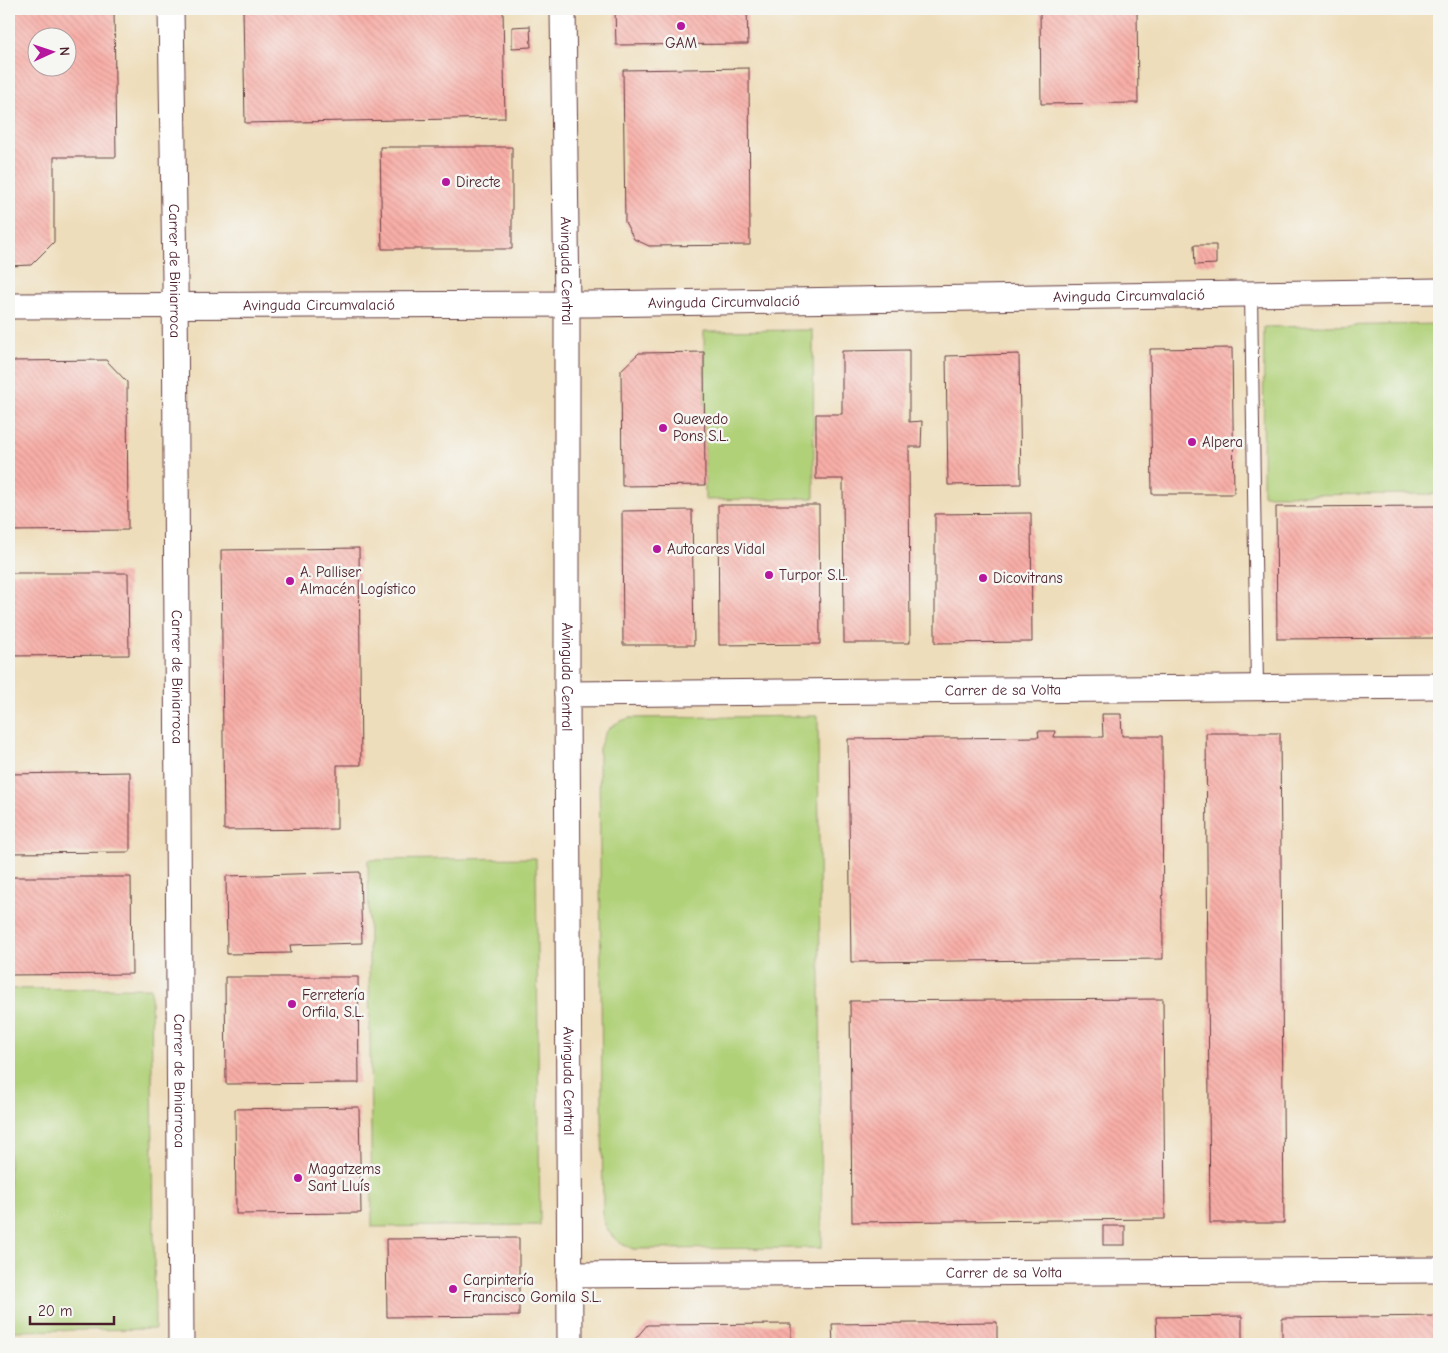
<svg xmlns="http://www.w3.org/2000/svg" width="1448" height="1353" font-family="'Comic Neue',sans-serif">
  <defs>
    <pattern id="building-back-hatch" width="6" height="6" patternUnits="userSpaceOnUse" patternTransform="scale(1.25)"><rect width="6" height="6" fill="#f8aea7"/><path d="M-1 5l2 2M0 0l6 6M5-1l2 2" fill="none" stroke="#d69590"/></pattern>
  </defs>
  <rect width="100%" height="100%" fill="#f6f6f2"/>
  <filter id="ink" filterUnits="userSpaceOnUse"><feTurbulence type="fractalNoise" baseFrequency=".02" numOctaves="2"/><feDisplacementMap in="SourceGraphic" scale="10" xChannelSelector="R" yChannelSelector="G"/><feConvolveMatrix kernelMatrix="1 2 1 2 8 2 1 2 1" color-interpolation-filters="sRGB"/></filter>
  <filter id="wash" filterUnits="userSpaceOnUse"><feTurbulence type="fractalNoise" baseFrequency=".0096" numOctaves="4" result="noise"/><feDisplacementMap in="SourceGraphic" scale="20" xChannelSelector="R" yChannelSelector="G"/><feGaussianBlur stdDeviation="1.12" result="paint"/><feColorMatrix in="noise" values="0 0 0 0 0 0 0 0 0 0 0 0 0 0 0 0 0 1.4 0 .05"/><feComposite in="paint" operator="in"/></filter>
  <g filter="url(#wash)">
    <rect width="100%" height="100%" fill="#eeddba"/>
    <!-- grass -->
    <g fill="#b1d179" stroke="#7e7852">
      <polygon points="1439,324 1439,494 1263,495 1264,327"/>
      <polygon points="813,330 814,498 705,500 704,331"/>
      <path d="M818,716L822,1248L633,1249C616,1242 610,1237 603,1220L599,749C605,730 610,724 630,718Z"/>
      <polygon points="536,858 540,1225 372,1227 368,860"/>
      <polygon points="151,988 155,1329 9,1331 9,989"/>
    </g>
    <g id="blocks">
      <!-- building -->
      <g fill="url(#building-back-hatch)" fill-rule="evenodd">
        <path d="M9,9H114L116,157H54V242L31,265L9,266ZM38,38H68V68H38Z"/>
        <polygon points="243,9 503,9 505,118 245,123"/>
        <polygon points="615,9 747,9 748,44 616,45"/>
        <polygon points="1040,9 1137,9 1138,103 1041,104"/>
        <polygon points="530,26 531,47 512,48 512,27"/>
        <polygon points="749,68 750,245 649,246 634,239 625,222 623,70"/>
        <polygon points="380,147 512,147 512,249 382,249"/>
        <polygon points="1194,245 1216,245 1216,264 1195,265"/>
        <polygon points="1232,348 1234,494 1152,494 1150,349"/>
        <polygon points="909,350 909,422 922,421 921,447 909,447 910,643 844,643 843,479 816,479 816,414 842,414 842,351"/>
        <polygon points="704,352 705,485 622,486 621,370 639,353"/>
        <polygon points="1019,354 1021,484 948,485 946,356"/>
        <polygon points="106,360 127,382 128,530 9,531 9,361"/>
        <polygon points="718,505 819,505 820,644 719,645"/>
        <polygon points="1439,506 1439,638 1277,639 1276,507"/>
        <polygon points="692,510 694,645 623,645 622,511"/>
        <polygon points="1031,513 1032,642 935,643 935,514"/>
        <polygon points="359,548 361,765 337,765 337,829 224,830 221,550"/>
        <polygon points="9,573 128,573 129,655 9,656"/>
        <polygon points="1102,714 1121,714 1122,736 1162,736 1163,959 851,962 848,739 1039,737 1038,731 1055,731 1054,737 1103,737"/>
        <polygon points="1206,733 1280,733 1284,1223 1210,1223"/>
        <polygon points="130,772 130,852 9,853 9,774"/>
        <polygon points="360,872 362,943 290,945 291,953 227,954 226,876"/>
        <polygon points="9,877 131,877 132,974 9,975"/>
        <polygon points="225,977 358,977 359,1083 226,1084"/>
        <polygon points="1163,999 1165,1219 852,1222 850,1001"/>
        <polygon points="359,1107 361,1213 236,1214 235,1109"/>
        <rect x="1103" y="1226" width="22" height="19"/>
        <polygon points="519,1238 519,1316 387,1317 386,1239"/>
        <polygon points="1242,1316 1242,1344 1157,1344 1156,1317"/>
        <polygon points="1439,1316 1439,1344 1282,1344 1282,1318"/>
        <polygon points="997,1322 997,1344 833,1344 832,1324"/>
        <polygon points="791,1324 791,1344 631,1344 647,1325"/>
      </g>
    </g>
  </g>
  <g filter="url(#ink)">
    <use href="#blocks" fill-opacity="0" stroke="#633c40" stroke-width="1"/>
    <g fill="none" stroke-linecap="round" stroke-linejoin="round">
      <defs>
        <polyline id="service" points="1251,294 1257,687"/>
        <g id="minor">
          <path id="s1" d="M171,9L175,280L181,1344"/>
          <path id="s2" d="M563,9L567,304V694L570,1344"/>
          <path id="s3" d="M9,306L590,304L1439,291"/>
          <path id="s4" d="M567,694L1439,686"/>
          <path id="s5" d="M569,1275L1439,1270"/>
        </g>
      </defs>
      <!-- service casing -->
      <use href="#service" stroke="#633c40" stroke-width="14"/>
      <!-- minor casing -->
      <use href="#minor" stroke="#633c40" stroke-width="27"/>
      <!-- service -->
      <use href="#service" stroke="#fff" stroke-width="12"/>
      <!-- minor -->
      <use href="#minor" stroke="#fff" stroke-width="25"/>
    </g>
  </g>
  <!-- markers -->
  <g fill="#b5179e" stroke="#f6f6f2" stroke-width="2">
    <circle cx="681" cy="26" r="5"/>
    <circle cx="446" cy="182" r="5"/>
    <circle cx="663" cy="428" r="5"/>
    <circle cx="1192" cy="442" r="5"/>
    <circle cx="657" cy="549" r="5"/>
    <circle cx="769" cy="575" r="5"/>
    <circle cx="983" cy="578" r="5"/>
    <circle cx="290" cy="581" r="5"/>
    <circle cx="292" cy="1004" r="5"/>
    <circle cx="298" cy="1178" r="5"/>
    <circle cx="453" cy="1289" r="5"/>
  </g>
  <g text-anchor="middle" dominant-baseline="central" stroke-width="5" stroke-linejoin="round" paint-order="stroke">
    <!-- poi labels -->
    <g font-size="15" fill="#4a1f2b" stroke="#f6f6f2" text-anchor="start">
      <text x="681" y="43" text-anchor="middle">GAM</text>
      <text x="456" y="182">Directe</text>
      <text x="673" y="419">Quevedo<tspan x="673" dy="17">Pons S.L.</tspan></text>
      <text x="1202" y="442">Alpera</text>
      <text x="667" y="549">Autocares Vidal</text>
      <text x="300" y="572">A. Palliser<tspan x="300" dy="17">Almacén Logístico</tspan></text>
      <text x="779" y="575">Turpor S.L.</text>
      <text x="993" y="578">Dicovitrans</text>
      <text x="302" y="995">Ferretería<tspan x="302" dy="17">Orfila, S.L.</tspan></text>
      <text x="308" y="1169">Magatzems<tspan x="308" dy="17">Sant Lluís</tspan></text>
      <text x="463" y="1280">Carpintería<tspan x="463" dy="17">Francisco Gomila S.L.</tspan></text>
    </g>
    <!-- street labels -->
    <g font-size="15" fill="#4a1f2b" stroke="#f6f6f2">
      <text stroke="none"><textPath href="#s1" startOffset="262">Carrer de Biniarroca</textPath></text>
      <text stroke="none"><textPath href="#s2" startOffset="262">Avinguda Central</textPath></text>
      <text stroke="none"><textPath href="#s3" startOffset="1120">Avinguda Circumvalació</textPath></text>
      <text stroke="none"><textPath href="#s3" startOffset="715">Avinguda Circumvalació</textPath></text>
      <text stroke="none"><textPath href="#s3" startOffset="310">Avinguda Circumvalació</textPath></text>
      <text stroke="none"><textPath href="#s1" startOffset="668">Carrer de Biniarroca</textPath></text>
      <text stroke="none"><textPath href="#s2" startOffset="668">Avinguda Central</textPath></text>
      <text stroke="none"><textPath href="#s4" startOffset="436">Carrer de sa Volta</textPath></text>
      <text stroke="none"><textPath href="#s1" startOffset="1072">Carrer de Biniarroca</textPath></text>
      <text stroke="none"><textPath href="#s2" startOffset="1072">Avinguda Central</textPath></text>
      <text stroke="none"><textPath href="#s5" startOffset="435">Carrer de sa Volta</textPath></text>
    </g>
  </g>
  <!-- margin -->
  <rect width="1448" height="1353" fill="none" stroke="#f6f6f2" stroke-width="30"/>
  <!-- north arrow -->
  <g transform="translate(52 52) rotate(87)"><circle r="24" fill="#f6f6f2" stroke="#b1a0a2"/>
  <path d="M0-4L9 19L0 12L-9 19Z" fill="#b5179e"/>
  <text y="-8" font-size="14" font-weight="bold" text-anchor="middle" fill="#4a1f2b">N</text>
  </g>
  <!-- scale -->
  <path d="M30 1316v8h84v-8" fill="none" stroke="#4a1f2b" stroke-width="2.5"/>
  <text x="38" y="1316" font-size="15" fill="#4a1f2b" stroke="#f6f6f2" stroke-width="4" paint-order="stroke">20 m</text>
</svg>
